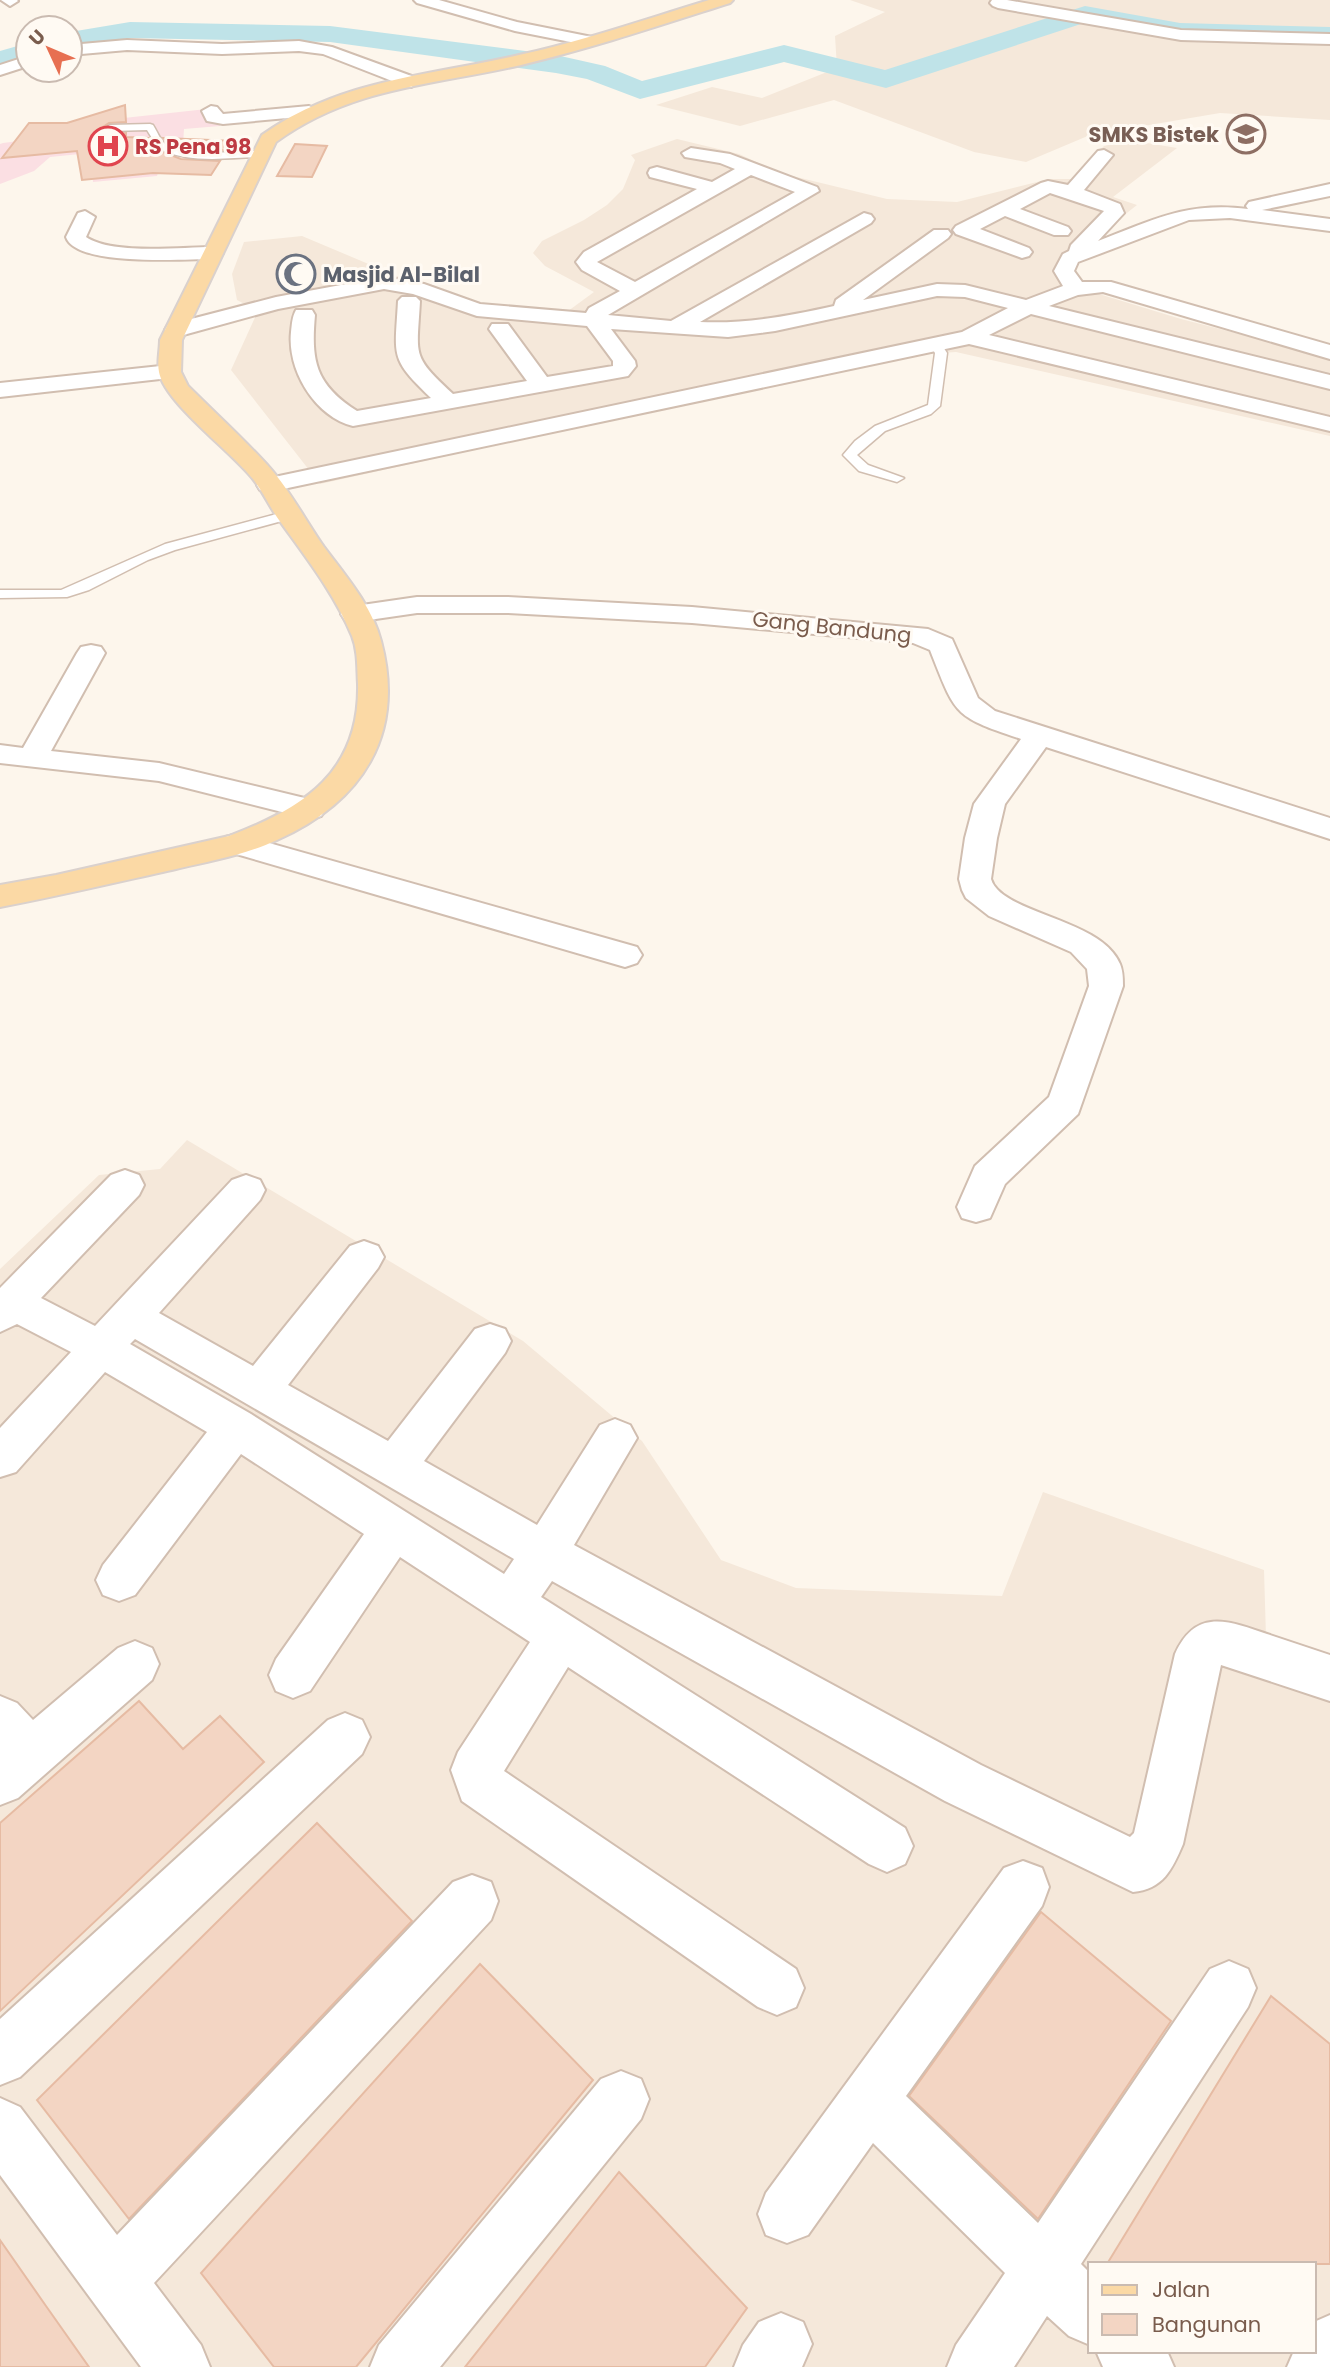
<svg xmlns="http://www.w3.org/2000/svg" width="1330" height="2367" font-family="Poppins,sans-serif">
  <rect width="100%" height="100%" fill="#fdf6ec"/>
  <!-- residential -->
  <g fill="#f5e8da" fill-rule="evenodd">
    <polygon points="850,0 1330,0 1330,120 1220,113 1090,135 1026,162 974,152 834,100 740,126 656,105 712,87 762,98 837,68 835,36 885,12"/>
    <polygon points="677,139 739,154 780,173 887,199 957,202 1049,179 1072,179 1104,146 1129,140 1177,148 1113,197 1137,205 1062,264 1063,283 1181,319 1298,349 1330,359 1330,436 956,352 897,356 320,484 231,370 258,311 237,300 232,274 244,242 302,236 397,276 489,309 564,314 594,292 545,266 533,253 542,241 584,220 607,205 623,189 635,160 631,155"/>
    <path d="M187,1140L523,1341L642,1441L721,1560L796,1588L1002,1596L1043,1492L1264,1570L1266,1637L1330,1657V2367H0V1269L99,1175L160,1169ZM1090,2264H1314V2351H1090Z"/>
  </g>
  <!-- medical -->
  <polygon fill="#fbdfe3" points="216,108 220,126 184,129 183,145 248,147 230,157 163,156 157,176 93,182 92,165 120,150 50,157 34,171 0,184 0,144 3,143 88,132 87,122"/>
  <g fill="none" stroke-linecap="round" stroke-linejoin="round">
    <!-- river -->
    <g fill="#bfe3e8" fill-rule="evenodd">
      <polygon points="1085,6 1180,23 1330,27 1330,43 1180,39 1087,22 886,88 784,62 640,99 587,79 556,73 330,42 130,38 70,48 70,32 130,22 330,26 556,55 605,66 642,81 784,45 885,70"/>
      <polygon points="28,43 28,60 0,68 0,51"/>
    </g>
  </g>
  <!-- building -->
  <g fill="#f3d5c3" stroke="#e6bba3" stroke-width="2">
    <polygon points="125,105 126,122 109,123 103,127 104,130 110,134 126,133 126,137 149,138 157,150 181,159 220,161 211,175 153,173 82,180 77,151 2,158 29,123 67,123"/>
    <polygon points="163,138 234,141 229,150 196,150 173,146"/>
    <polygon points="295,144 327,146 312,177 277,176"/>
    <polygon points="139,1701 183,1749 220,1716 264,1762 0,2011 0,1823"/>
    <polygon points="317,1823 412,1921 129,2219 37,2100"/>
    <polygon points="1041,1912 1171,2021 1038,2219 909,2096"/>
    <polygon points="480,1964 593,2080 356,2367 274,2367 201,2273"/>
    <polygon points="1271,1996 1330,2044 1330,2264 1107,2264"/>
    <polygon points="619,2172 747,2308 705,2367 465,2367"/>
    <polygon points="0,2240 46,2306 89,2367 0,2367"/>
  </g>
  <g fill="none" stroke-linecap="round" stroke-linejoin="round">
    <defs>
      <g id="lane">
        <path d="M150,124L153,125C157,131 160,140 165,144C180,158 238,151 259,151L264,154L259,157C227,158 187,164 158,148L147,130L110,131L105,128L110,125Z"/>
        <polygon points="934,338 938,339 947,353 940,406 931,414 885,431 857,455 868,465 904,478 897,482 859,471 843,455 855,441 875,426 928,405 935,353 928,342"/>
        <polygon points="288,511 295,515 293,518 175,550 148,560 89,590 67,597 0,598 0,590 61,590 165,544"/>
      </g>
      <g id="street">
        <polygon points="1,0 17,0 18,1 10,6"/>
        <polygon points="414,0 439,0 517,22 597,38 599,41 591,46 515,31 417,3"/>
        <polygon points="992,0 1007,0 1181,30 1330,34 1330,44 1181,40 998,8 993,6 990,3"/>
        <polygon points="127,40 222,44 299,41 332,47 417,78 419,82 411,87 405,86 323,54 299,51 222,54 127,50 70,55 70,45"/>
        <polygon points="28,56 28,66 0,75 0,65"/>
        <polygon points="211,106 217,107 223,114 309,106 318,111 309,116 223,124 207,121 202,111"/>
        <path d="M691,148L730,154L817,187L819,191L608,315L671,321L864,213L871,215L874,219L871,223L700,322C746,324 789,316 834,306L836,300L934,230H948L951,234L948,238L863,300L937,284L965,285L1026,300L1063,286L1054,271L1063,254L1069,251L1071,245L1104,211L1050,193L1020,209L1068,227L1071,231L1068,235H1054L1005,216L980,229L1029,248L1032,252L1029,256L1022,258L956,234L953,230L956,226L1041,183L1048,181L1068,185L1098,151L1104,150L1113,155L1084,190L1120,204L1124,213L1098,241C1152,220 1188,201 1248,209L1246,206L1249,202L1330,184V196L1262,210L1330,219V231L1230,218L1189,220L1078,262L1074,271L1082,282H1111L1330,345V359L1103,292L1078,295L1049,306L1330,375V389L1031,314L989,335L1330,417V431L969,344L269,492L260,490L257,485L260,480L962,332L1008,308L965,297L937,296L775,331L728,337L611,329L635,361L636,366L628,376L353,426C314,416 287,369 291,332C292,324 292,317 296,310H312L315,315C311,361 315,384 357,411L431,398C389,358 395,357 398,301L402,297H416L420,301C417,357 411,355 453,394L527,381L489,329L492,324H508L547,377L613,366V361L587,326L477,316L413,294L384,289L278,309L176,337L168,335L165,330L168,325L276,297L384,277L424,284L480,304L586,313L589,308L620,291L582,270L576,262L584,252L697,189L650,177L648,173L650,169L657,167L712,182L735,169L720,163L685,157L682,153ZM751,175L795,192L635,282L597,262Z"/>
        <path d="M85,211L95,217L86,237C112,255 181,247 213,247L220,249L223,253L220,257L213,259C185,259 76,267 66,237L78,213Z"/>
        <polygon points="170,365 178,367 181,372 178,377 0,397 0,383"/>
        <path d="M417,597H508L692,607L928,629L952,639L978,698L995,711L1330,818V839L1046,747L1005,804L997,838L991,879C1001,914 1101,918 1120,964C1123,971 1123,979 1123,986L1078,1114L1005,1184L990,1218L976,1222L962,1218L957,1207L975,1166L1049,1097L1089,986L1087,969L1071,952L989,916L966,898L962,890L959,879L965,838L974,804L1021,739C953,716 956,716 930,650L913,643L692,623L508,613H417L355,622L345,620L341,614L345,608L355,606Z"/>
        <polygon points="91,645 101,647 105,653 51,751 159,763 321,802 326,809 321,816 310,819 159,781 0,763 0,745 23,748 77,653 81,647"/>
        <polygon points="237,834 637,947 642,955 637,963 625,967 226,851 221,844 226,837"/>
        <path d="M125,1170L139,1175L144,1185L139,1195L41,1298L95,1326L232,1180L246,1175L260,1180L265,1190L260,1200L159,1313L253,1366L350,1246L364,1241L378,1246L384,1257L378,1268L288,1385L388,1441L475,1329L490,1324L505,1329L511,1341L505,1353L424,1461L537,1525L600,1425L615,1419L630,1425L637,1438L574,1545L981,1765L1130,1837L1134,1833L1175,1654C1196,1607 1229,1621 1267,1634C1288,1641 1309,1648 1330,1655V1701L1221,1665L1183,1844C1172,1870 1163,1889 1133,1892L945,1801L552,1581L541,1597L905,1828L913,1846L905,1864L887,1872L869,1864L568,1667L504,1771L796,1969L804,1988L796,2007L777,2015L758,2007L462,1801L451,1770L458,1752L530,1642L400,1557L310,1691L293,1698L276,1691L269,1675L276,1659L364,1534L241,1454L135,1595L119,1601L103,1595L96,1580L103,1565L207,1432L105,1372L16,1472L0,1477V1428L71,1352L17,1324L0,1332V1288L111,1175ZM135,1339L514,1559L504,1574L251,1414L130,1344Z"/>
        <polygon points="135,1641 152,1648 159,1664 152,1680 18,1798 0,1805 0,1696 17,1703 33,1720 118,1648"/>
        <polygon points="345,1713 362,1720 370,1737 362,1754 20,2077 0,2085 0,2019 328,1720"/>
        <polygon points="1023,1861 1042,1868 1049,1887 1042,1906 906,2096 1038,2223 1210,1969 1229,1961 1248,1969 1256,1988 1248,2007 1081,2264 1090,2273 1090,2345 1069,2336 1047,2316 1014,2367 947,2367 956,2345 1005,2273 873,2143 808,2235 787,2243 766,2235 758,2214 766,2193 1004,1868"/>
        <polygon points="472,1875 491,1882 498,1901 491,1920 154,2283 201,2345 210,2367 141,2367 0,2175 0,2098 20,2107 117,2235 453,1882"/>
        <polygon points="621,2071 641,2079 649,2099 641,2119 440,2367 370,2367 379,2345 601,2079"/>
        <polygon points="781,2313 803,2322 812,2344 802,2367 734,2367 743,2345 759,2322"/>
        <polygon points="1330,2315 1330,2367 1287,2367 1294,2351 1314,2351 1314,2322"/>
        <polygon points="1096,2351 1167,2351 1174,2367 1103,2367"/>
      </g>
      <path id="primary" d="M709,0H733L730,3C661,25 592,48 521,65C434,85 351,87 276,142L182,340L181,372L188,386C215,413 245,440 270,468C289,489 307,523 324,547C345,575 372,606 381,641C406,735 362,802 277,840C245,855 210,861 176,869C117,882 59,896 0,907V885L56,875L229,836C304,808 360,772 358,684C357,668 358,651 352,636C335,595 308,560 282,524C271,510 264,493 253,479C232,452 165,403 159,372C157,362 160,350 160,340L262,135C341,79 428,76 519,55C583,41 646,19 709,0Z"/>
    </defs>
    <!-- lane casing -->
    <use href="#lane" stroke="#d1beb0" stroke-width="3"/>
    <!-- street casing -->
    <use href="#street" stroke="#d1beb0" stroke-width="4"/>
    <!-- primary casing -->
    <use href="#primary" stroke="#dad1cd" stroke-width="4"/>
    <!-- lane -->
    <use href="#lane" fill="#fff" fill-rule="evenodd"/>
    <!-- street -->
    <use href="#street" fill="#fff" fill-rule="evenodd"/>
    <!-- primary -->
    <use href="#primary" fill="#fbd9a5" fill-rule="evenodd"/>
  </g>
  <!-- icons -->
  <defs>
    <symbol id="school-ring" viewBox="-11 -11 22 22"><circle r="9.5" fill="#fffaf3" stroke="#8d6e63" stroke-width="1.5"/><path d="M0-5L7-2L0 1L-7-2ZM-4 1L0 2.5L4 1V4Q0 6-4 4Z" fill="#8d6e63"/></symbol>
    <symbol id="hospital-ring" viewBox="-11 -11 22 22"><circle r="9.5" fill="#fffaf3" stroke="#e0444e" stroke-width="1.5"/><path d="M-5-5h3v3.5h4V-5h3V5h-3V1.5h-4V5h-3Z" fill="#e0444e"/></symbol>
    <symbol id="mosque-ring" viewBox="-11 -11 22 22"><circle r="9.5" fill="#fffaf3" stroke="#6b7280" stroke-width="1.5"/><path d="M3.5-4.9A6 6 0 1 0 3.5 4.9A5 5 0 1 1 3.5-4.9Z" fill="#6b7280"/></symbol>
  </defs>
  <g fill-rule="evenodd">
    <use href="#school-ring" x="1224" y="112" width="44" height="44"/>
    <use href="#hospital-ring" x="86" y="124" width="44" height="44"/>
    <use href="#mosque-ring" x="274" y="252" width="44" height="44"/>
  </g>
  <g text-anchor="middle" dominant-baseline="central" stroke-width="6" stroke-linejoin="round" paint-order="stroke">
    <!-- far-education labels -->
    <g font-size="21" font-weight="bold" fill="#785e54" stroke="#fffaf3" text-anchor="end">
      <text x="1219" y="134">SMKS Bistek</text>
    </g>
    <!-- far-health labels -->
    <g font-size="21" font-weight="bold" fill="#be3a42" stroke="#fffaf3" text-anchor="start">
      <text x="135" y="146">RS Pena 98</text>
    </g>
    <!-- far-worship labels -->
    <g font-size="21" font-weight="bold" fill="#5b616d" stroke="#fffaf3" text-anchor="start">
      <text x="323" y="274">Masjid Al-Bilal</text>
    </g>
    <!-- far-street labels -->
    <g font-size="21" fill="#7a5c4d" stroke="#fffaf3">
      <text transform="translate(832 627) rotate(6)">Gang Bandung</text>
    </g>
  </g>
  <!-- legend -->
  <rect x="1088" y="2262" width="228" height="91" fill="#fffaf3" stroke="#cabbb1" stroke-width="2"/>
  <rect x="1102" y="2285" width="35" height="10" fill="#fbd9a5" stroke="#cabbb1" stroke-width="2"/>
  <text x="1152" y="2297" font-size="21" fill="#7a5c4d">Jalan</text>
  <rect x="1102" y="2314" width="35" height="21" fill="#f3d5c3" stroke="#cabbb1" stroke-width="2"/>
  <text x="1152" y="2332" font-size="21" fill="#7a5c4d">Bangunan</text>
  <!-- north arrow -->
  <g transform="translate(49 49) rotate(314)"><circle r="33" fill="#fffaf3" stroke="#cabbb1" stroke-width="2"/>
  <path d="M0-5L12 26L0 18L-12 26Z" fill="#e76f51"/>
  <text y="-10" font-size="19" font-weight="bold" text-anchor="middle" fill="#7a5c4d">U</text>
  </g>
</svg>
